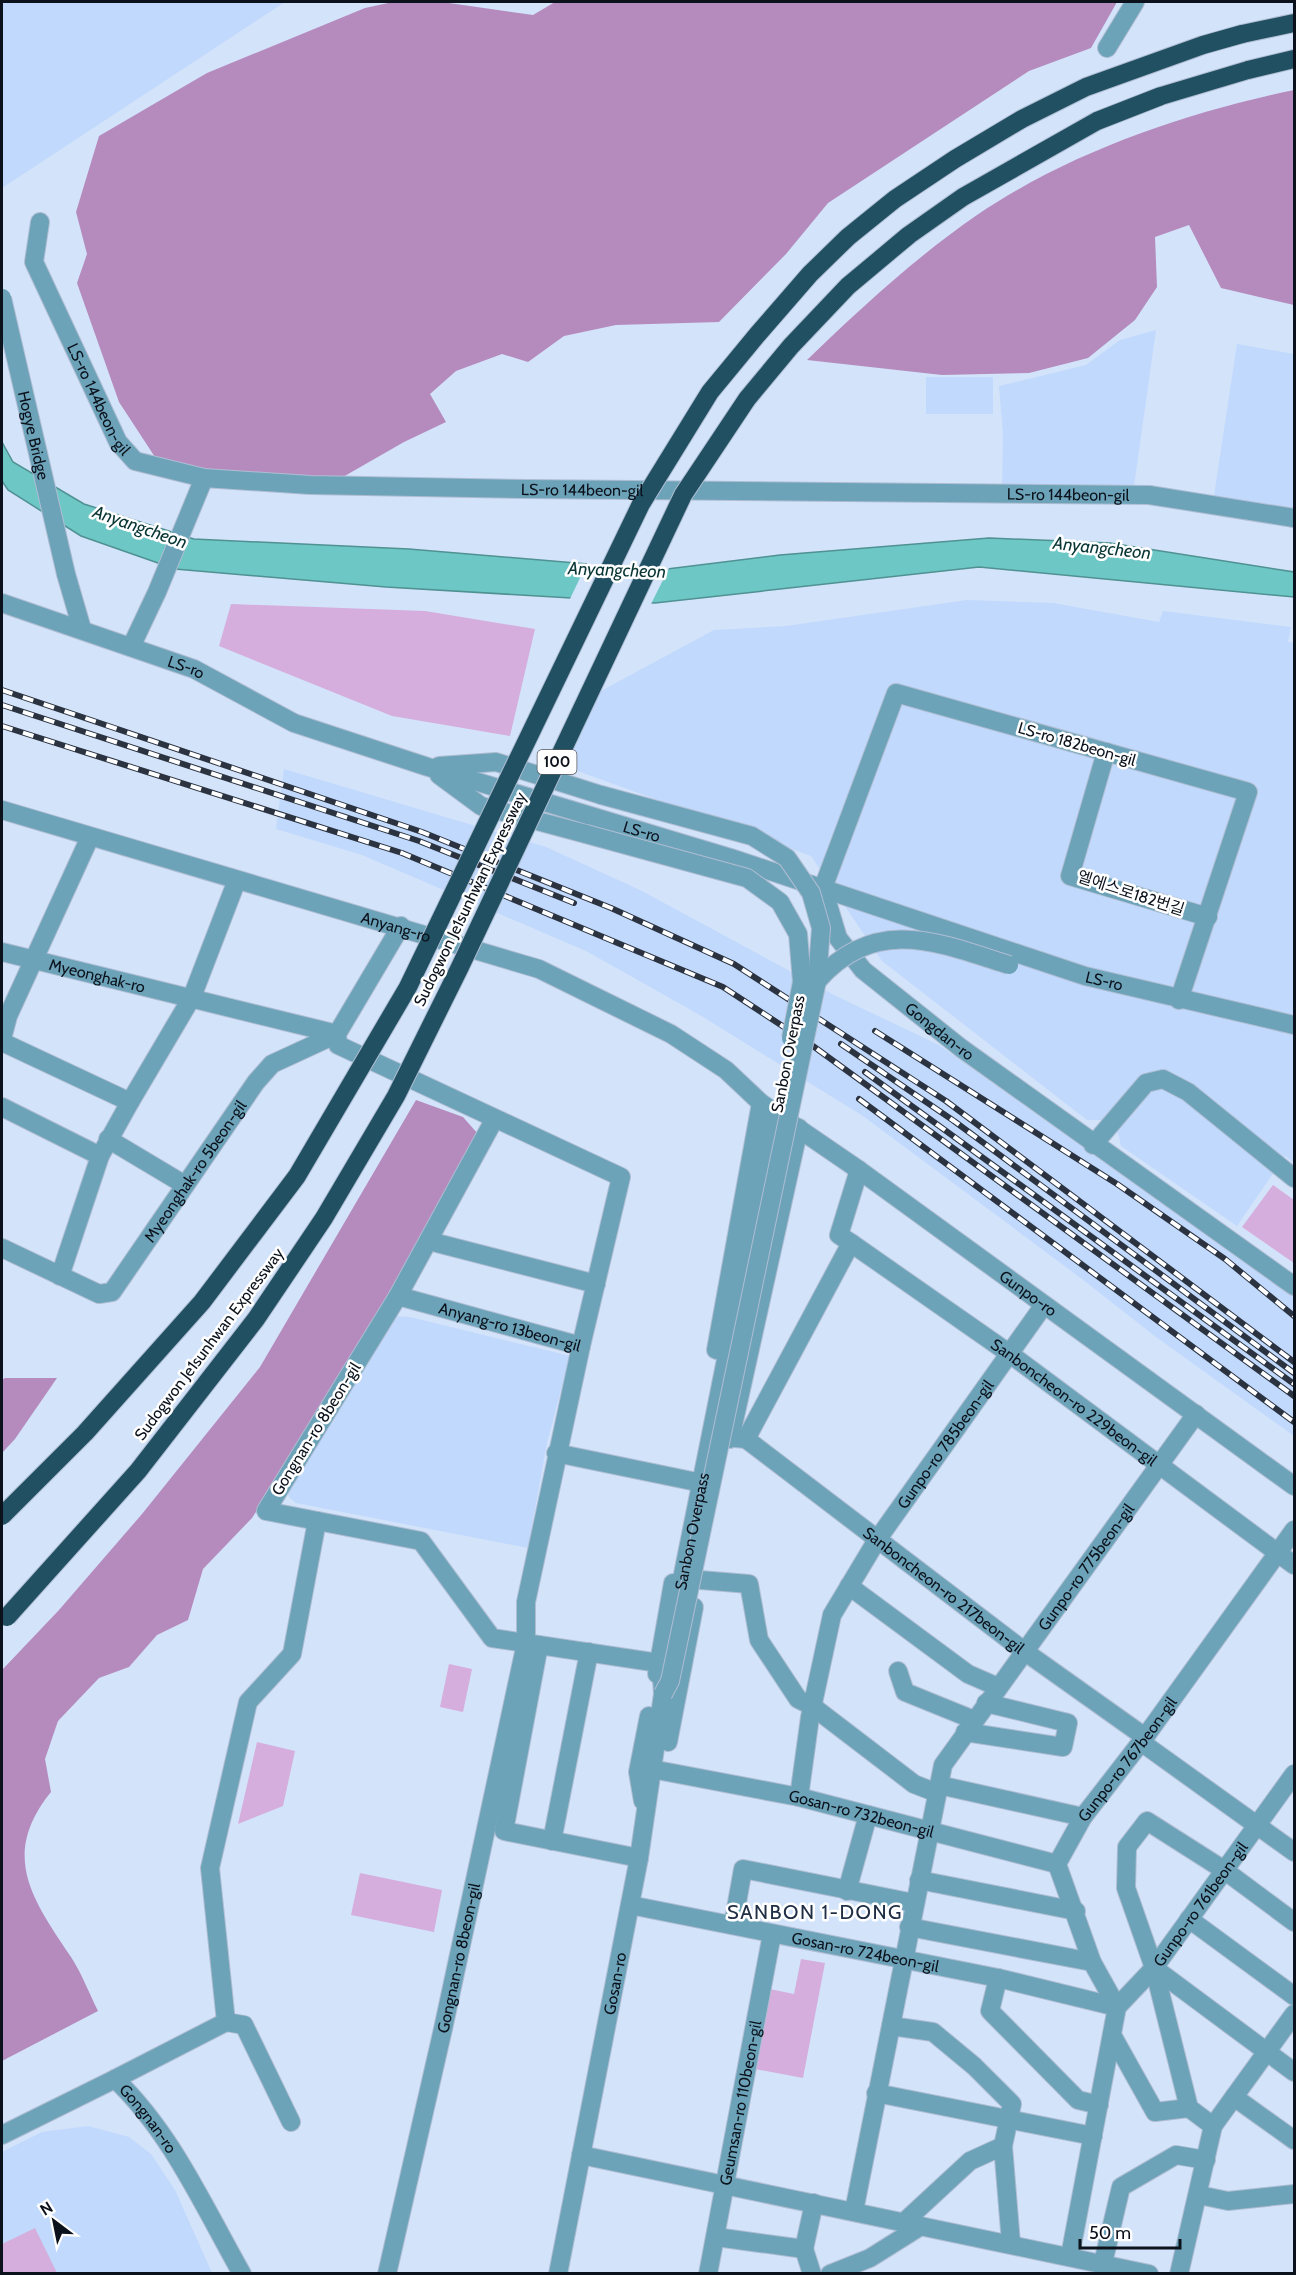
<svg xmlns="http://www.w3.org/2000/svg" width="1296" height="2275" font-family="Cabin,'Noto Sans KR',sans-serif">
  <rect width="100%" height="100%" fill="#d3e3fa"/>
  <!-- built -->
  <g fill="#c1d9fc">
    <polygon points="2,2 285,2 2,188"/>
    <polygon points="1156,330 1133,493 1002,492 1003,434 999,386 1086,365 1120,340"/>
    <polygon points="1237,344 1294,354 1294,506 1292,513 1213,502"/>
    <rect x="926" y="377" width="67" height="37"/>
    <polygon points="967,600 1053,603 1159,622 1163,611 1291,627 1288,642 1294,643 1294,1163 1285,1156 1237,1226 1121,1146 1118,1133 1101,1120 1087,1120 882,961 811,856 564,766 599,692 714,630 786,626"/>
    <polygon points="284,769 546,847 640,890 836,996 939,1045 1294,1297 1294,1436 1156,1337 1082,1279 863,1116 698,1014 586,951 362,855 276,829"/>
    <polygon points="393,1316 410,1317 570,1356 547,1443 528,1548 296,1503 290,1498 287,1492"/>
    <polygon points="88,2126 129,2137 151,2154 175,2190 212,2273 2,2274 2,2152 42,2132"/>
  </g>
  <!-- green -->
  <g fill="#d5aedd">
    <polygon points="231,604 425,611 535,629 510,736 392,716 219,646"/>
    <polygon points="1273,1185 1294,1200 1294,1263 1242,1227"/>
    <polygon points="449,1664 472,1669 463,1712 440,1707"/>
    <polygon points="257,1742 295,1751 283,1806 238,1824"/>
    <polygon points="360,1873 442,1890 434,1932 351,1915"/>
    <polygon points="801,1959 825,1963 803,2078 750,2068 765,1988 794,1994"/>
    <polygon points="35,2228 57,2273 2,2273 2,2244"/>
  </g>
  <!-- forest -->
  <g fill="#b58bbe">
    <polygon points="393,2 442,2 533,15 555,2 1117,2 1091,48 1029,71 828,203 786,254 719,322 616,325 564,336 528,362 502,354 456,371 430,394 446,422 404,442 329,485 168,477 119,402 77,283 87,254 76,212 99,136 207,73 365,8"/>
    <path d="M1294,90V305L1221,288L1189,225L1155,237L1157,287L1135,320L1088,358L1029,373L942,375L807,360C860,309 916,257 977,215C1070,152 1185,113 1294,90Z"/>
    <path d="M416,1100L463,1117L478,1134L389,1299L313,1423L252,1518L203,1569L188,1620L157,1635L129,1667L99,1678L58,1721L45,1759L51,1792C0,1855 32,1899 71,1957C82,1974 89,1993 98,2011L2,2061V1670L59,1610L142,1514L260,1367Z"/>
    <polygon points="5,1378 57,1378 15,1439 2,1453 2,1380"/>
  </g>
  <!-- water -->
  <polygon fill="#6dc7c5" stroke="#509192" stroke-width="1.5" points="2,442 13,462 84,504 194,539 409,549 659,570 780,555 989,538 1110,543 1294,572 1294,597 979,567 655,603 386,587 175,569 81,536 8,490 2,481"/>
  <!-- pier -->
  <polygon fill="#d3e3fa" points="588,561 659,567 670,566 650,606 569,601"/>
  <g fill="none" stroke-linecap="round" stroke-linejoin="round">
    <defs>
      <g id="minor">
        <polyline points="1107,48 1135,2"/>
        <path id="s1" d="M40,222L34,262L118,442L135,461L204,478L310,485L527,489L1149,495L1294,518"/>
        <polyline points="66,574 82,629"/>
        <path id="s2" d="M2,603L194,669L294,723L428,767L731,858L1085,976L1294,1025"/>
        <polyline points="131,647 157,592 204,478"/>
        <polyline points="1106,752 1070,876 1208,917"/>
        <polyline points="439,766 496,762 601,795"/>
        <polyline points="439,775 481,806 586,834"/>
        <path id="s3" d="M2,810L539,969L671,1034L726,1070L761,1103L859,1170L1294,1486"/>
        <path id="s4" d="M2,952L337,1034"/>
        <path id="s5" d="M1179,1000L1248,792L896,693L823,888L838,938L863,970L961,1048L1294,1286"/>
        <polyline points="2,1039 8,1016 90,837"/>
        <polyline points="2,1042 130,1102 192,997 237,880"/>
        <polyline points="2,1107 100,1156"/>
        <polyline points="494,1120 398,1296 266,1511 421,1541 492,1638 659,1663"/>
        <polyline points="108,1139 185,1185"/>
        <polyline points="1093,1145 1146,1083 1163,1079 1188,1092 1294,1178"/>
        <polyline points="429,1241 596,1284"/>
        <path id="s6" d="M851,1243L1010,1354L1294,1565"/>
        <path id="s7" d="M2,1248L99,1294L112,1292L256,1082L272,1064L337,1034"/>
        <polyline points="60,1276 100,1156 130,1102"/>
        <path id="s8" d="M398,1296L581,1346L621,1177L338,1045L337,1034L401,926"/>
        <polyline points="716,1350 761,1103"/>
        <polyline points="735,1438 746,1439 851,1243 839,1235 859,1170"/>
        <polyline points="730,1439 799,1128"/>
        <path id="s9" d="M746,1439L1024,1651L1145,1737"/>
        <polyline points="556,1453 692,1481"/>
        <polyline points="700,1580 749,1584 759,1640 798,1699 812,1706 914,1784 937,1793"/>
        <polyline points="849,1586 968,1674 998,1687"/>
        <path id="s10" d="M678,1599L773,1125"/>
        <polyline points="539,1645 504,1831 639,1858"/>
        <polyline points="898,1671 905,1692 974,1720"/>
        <polyline points="657,1674 673,1583"/>
        <polyline points="965,1732 1063,1747 1068,1723 986,1703"/>
        <polyline points="668,1742 694,1607"/>
        <polyline points="1141,1742 1294,1852"/>
        <path id="s11" d="M662,1771L799,1797L1057,1864"/>
        <polyline points="939,1785 1083,1817"/>
        <path id="s12" d="M799,1797L810,1717L832,1615L877,1540L1044,1305"/>
        <polyline points="643,1801 638,1772 649,1716"/>
        <polyline points="552,1841 589,1652"/>
        <polyline points="919,1880 1076,1911"/>
        <polyline points="847,1891 868,1815"/>
        <path id="s13" d="M630,1905L998,1978L1117,2007"/>
        <polyline points="1189,1919 1294,1996"/>
        <polyline points="733,1925 743,1869 914,1903"/>
        <polyline points="909,1927 1092,1962"/>
        <polyline points="1154,1968 1294,2072"/>
        <polyline points="998,1978 990,2011 1078,2100 1099,2105"/>
        <path id="s14" d="M1117,2007L1092,1962L1057,1864L1083,1817L1145,1737L1294,1530"/>
        <polyline points="226,2022 244,2025 291,2122"/>
        <polyline points="891,2026 933,2032 974,2066 1012,2104 1003,2146 970,2161 903,2223"/>
        <polyline points="1112,2035 1155,2112 1189,2108"/>
        <polyline points="115,2079 226,2022 210,1868 248,1702 292,1654 317,1521"/>
        <polyline points="876,2093 1093,2136"/>
        <polyline points="1234,2097 1294,2140"/>
        <polyline points="1213,2126 1189,2108 1154,1968 1126,1888 1127,1847 1147,1821 1224,1870 1294,1922"/>
        <path id="s15" d="M2,2135L115,2079C171,2132 204,2207 242,2274"/>
        <polyline points="1003,2146 1011,2243"/>
        <polyline points="581,2155 1149,2274"/>
        <polyline points="1199,2195 1228,2201 1294,2194"/>
        <path id="s16" d="M854,2211L943,1765L1196,1414"/>
        <polyline points="716,2237 804,2249 812,2274"/>
        <polyline points="804,2249 814,2203"/>
        <path id="s17" d="M1070,2256L1117,2007L1154,1968L1294,1774"/>
        <polyline points="1103,2263 1121,2187 1176,2155 1206,2160"/>
        <path id="s18" d="M387,2274L443,2029L526,1643V1602L581,1346"/>
        <path id="s19" d="M558,2274L639,1858L663,1694L662,1679"/>
        <path id="s20" d="M708,2274L772,1934"/>
        <polyline points="830,2274 870,2258 921,2226"/>
        <polyline points="1179,2274 1213,2126 1294,2014"/>
      </g>
      <g id="highway">
        <polyline points="1242,34 1294,23"/>
        <polyline points="1248,70 1294,59"/>
      </g>
    </defs>
    <!-- minor casing -->
    <use href="#minor" stroke="#afbdd2" stroke-width="20"/>
    <!-- highway casing -->
    <use href="#highway" stroke="#afbdd2" stroke-width="20"/>
    <!-- minor -->
    <use href="#minor" stroke="#6ca3b9" stroke-width="18"/>
    <!-- highway -->
    <use href="#highway" stroke="#215062" stroke-width="18"/>
    <defs>
      <g id="rail">
        <polyline points="2,690 422,832 611,908 734,964 946,1101 1294,1362"/>
        <polyline points="2,705 419,841 574,903"/>
        <polyline points="2,726 402,853 723,987 813,1046 1294,1396"/>
        <polyline points="875,1031 1117,1184 1225,1259 1294,1316"/>
        <polyline points="841,1044 954,1121 1294,1373"/>
        <polyline points="865,1072 1294,1384"/>
        <polyline points="859,1099 1294,1422"/>
      </g>
    </defs>
    <!-- rail casing -->
    <use href="#rail" stroke="#2b3340" stroke-width="6"/>
    <!-- rail -->
    <use href="#rail" stroke="#fff" stroke-width="4" stroke-dasharray="11" stroke-linecap="butt"/>
    <defs>
      <g id="minor-bridge">
        <path id="s21" d="M2,298L66,574"/>
        <polyline points="601,795 752,836 787,858 811,893 821,928 817,981 670,1681 663,1694"/>
        <polyline points="586,834 747,878 780,902 798,934 802,982 791,1038"/>
        <path d="M817,981C876,915 937,942 1009,965"/>
      </g>
      <g id="highway-bridge">
        <polyline points="2,1516 85,1433 202,1302 297,1176 408,987 641,504 710,392 757,335 810,274 848,237 895,199 955,159 1022,119 1086,87 1203,45 1242,34"/>
        <polyline points="7,1617 138,1471 256,1319 324,1218 396,1096 459,969 683,495 747,399 791,346 848,286 909,235 963,197 1097,121 1161,96 1248,70"/>
      </g>
    </defs>
    <!-- minor-bridge casing -->
    <use href="#minor-bridge" stroke="#afbdd2" stroke-width="20" stroke-linecap="butt"/>
    <!-- highway-bridge casing -->
    <use href="#highway-bridge" stroke="#afbdd2" stroke-width="20" stroke-linecap="butt"/>
    <!-- minor-bridge -->
    <use href="#minor-bridge" stroke="#6ca3b9" stroke-width="18"/>
    <!-- highway-bridge -->
    <use href="#highway-bridge" stroke="#215062" stroke-width="18"/>
  </g>
  <g text-anchor="middle" dominant-baseline="central" stroke-width="5" stroke-linejoin="round" paint-order="stroke">
    <!-- shield labels -->
    <rect fill="#fff" stroke="#545960" stroke-width="1.5" x="537.5" y="750" width="39" height="24" rx="4.5"/>
    <g font-size="15" font-weight="bold" fill="#0b121c">
      <text x="557" y="762">100</text>
    </g>
    <!-- street labels -->
    <g font-size="16" fill="#0b121c" stroke="#fff">
      <text stroke="none"><textPath href="#s1" startOffset="192">LS-ro 144beon-gil</textPath></text>
      <text stroke="none"><textPath href="#s21" startOffset="141">Hogye Bridge</textPath></text>
      <text stroke="none"><textPath href="#s1" startOffset="714">LS-ro 144beon-gil</textPath></text>
      <text stroke="none"><textPath href="#s1" startOffset="1200">LS-ro 144beon-gil</textPath></text>
      <text stroke="none"><textPath href="#s2" startOffset="195">LS-ro</textPath></text>
      <text transform="translate(1077 744) rotate(16)">LS-ro 182beon-gil</text>
      <text stroke="none"><textPath href="#s2" startOffset="681">LS-ro</textPath></text>
      <text transform="translate(1131 893) rotate(18)">엘에스로182번길</text>
      <text transform="translate(470 899) rotate(-64)">Sudogwon Je1sunhwan Expressway</text>
      <text stroke="none"><textPath href="#s3" startOffset="411">Anyang-ro</textPath></text>
      <text stroke="none"><textPath href="#s4" startOffset="98">Myeonghak-ro</textPath></text>
      <text stroke="none"><textPath href="#s2" startOffset="1167">LS-ro</textPath></text>
      <text stroke="none"><textPath href="#s5" startOffset="984">Gongdan-ro</textPath></text>
      <text transform="translate(788 1054) rotate(-79)">Sanbon Overpass</text>
      <text stroke="none"><textPath href="#s7" startOffset="267">Myeonghak-ro 5beon-gil</textPath></text>
      <text stroke="none"><textPath href="#s3" startOffset="1149">Gunpo-ro</textPath></text>
      <text stroke="none"><textPath href="#s8" startOffset="116">Anyang-ro 13beon-gil</textPath></text>
      <text transform="translate(209 1344) rotate(-53)">Sudogwon Je1sunhwan Expressway</text>
      <text stroke="none"><textPath href="#s6" startOffset="274">Sanboncheon-ro 229beon-gil</textPath></text>
      <text transform="translate(316 1429) rotate(-58)">Gongnan-ro 8beon-gil</text>
      <text stroke="none"><textPath href="#s12" startOffset="390">Gunpo-ro 785beon-gil</textPath></text>
      <text stroke="none"><textPath href="#s10" startOffset="69">Sanbon Overpass</textPath></text>
      <text stroke="none"><textPath href="#s16" startOffset="699">Gunpo-ro 775beon-gil</textPath></text>
      <text stroke="none"><textPath href="#s9" startOffset="249">Sanboncheon-ro 217beon-gil</textPath></text>
      <text stroke="none"><textPath href="#s14" startOffset="282">Gunpo-ro 767beon-gil</textPath></text>
      <text stroke="none"><textPath href="#s11" startOffset="204">Gosan-ro 732beon-gil</textPath></text>
      <text stroke="none"><textPath href="#s17" startOffset="386">Gunpo-ro 761beon-gil</textPath></text>
      <text stroke="none"><textPath href="#s13" startOffset="240">Gosan-ro 724beon-gil</textPath></text>
      <text stroke="none"><textPath href="#s18" startOffset="324">Gongnan-ro 8beon-gil</textPath></text>
      <text stroke="none"><textPath href="#s19" startOffset="296">Gosan-ro</textPath></text>
      <text stroke="none"><textPath href="#s20" startOffset="174">Geumsan-ro 110beon-gil</textPath></text>
      <text stroke="none"><textPath href="#s15" startOffset="178">Gongnan-ro</textPath></text>
    </g>
    <!-- water labels -->
    <g font-size="18" font-style="italic" fill="#093635" stroke="#fff">
      <text transform="translate(140 527) rotate(19)">Anyangcheon</text>
      <text transform="translate(1102 548) rotate(6)">Anyangcheon</text>
      <text transform="translate(617 570) rotate(2)">Anyangcheon</text>
    </g>
    <!-- quarter labels -->
    <g font-size="20" letter-spacing="1.5" fill="#202f45" stroke="#fff">
      <text x="815" y="1912">SANBON 1-DONG</text>
    </g>
  </g>
  <!-- border -->
  <rect width="1296" height="2275" fill="none" stroke="#0b121c" stroke-width="6"/>
  <!-- north arrow -->
  <g transform="translate(54 2221) rotate(328)" stroke="#ffffff" stroke-width="4.5" paint-order="stroke">
  <path d="M0-4.5L10 22L0 15L-10 22Z" fill="#0b121c"/>
  <text y="-9" font-size="16" font-weight="bold" text-anchor="middle" fill="#0b121c">N</text>
  </g>
  <!-- scale -->
  <path d="M1080 2239v9h100v-9" fill="none" stroke="#0b121c" stroke-width="3"/>
  <text x="1089" y="2239" font-size="18" fill="#0b121c" stroke="#ffffff" stroke-width="4.5" paint-order="stroke">50 m</text>
</svg>
